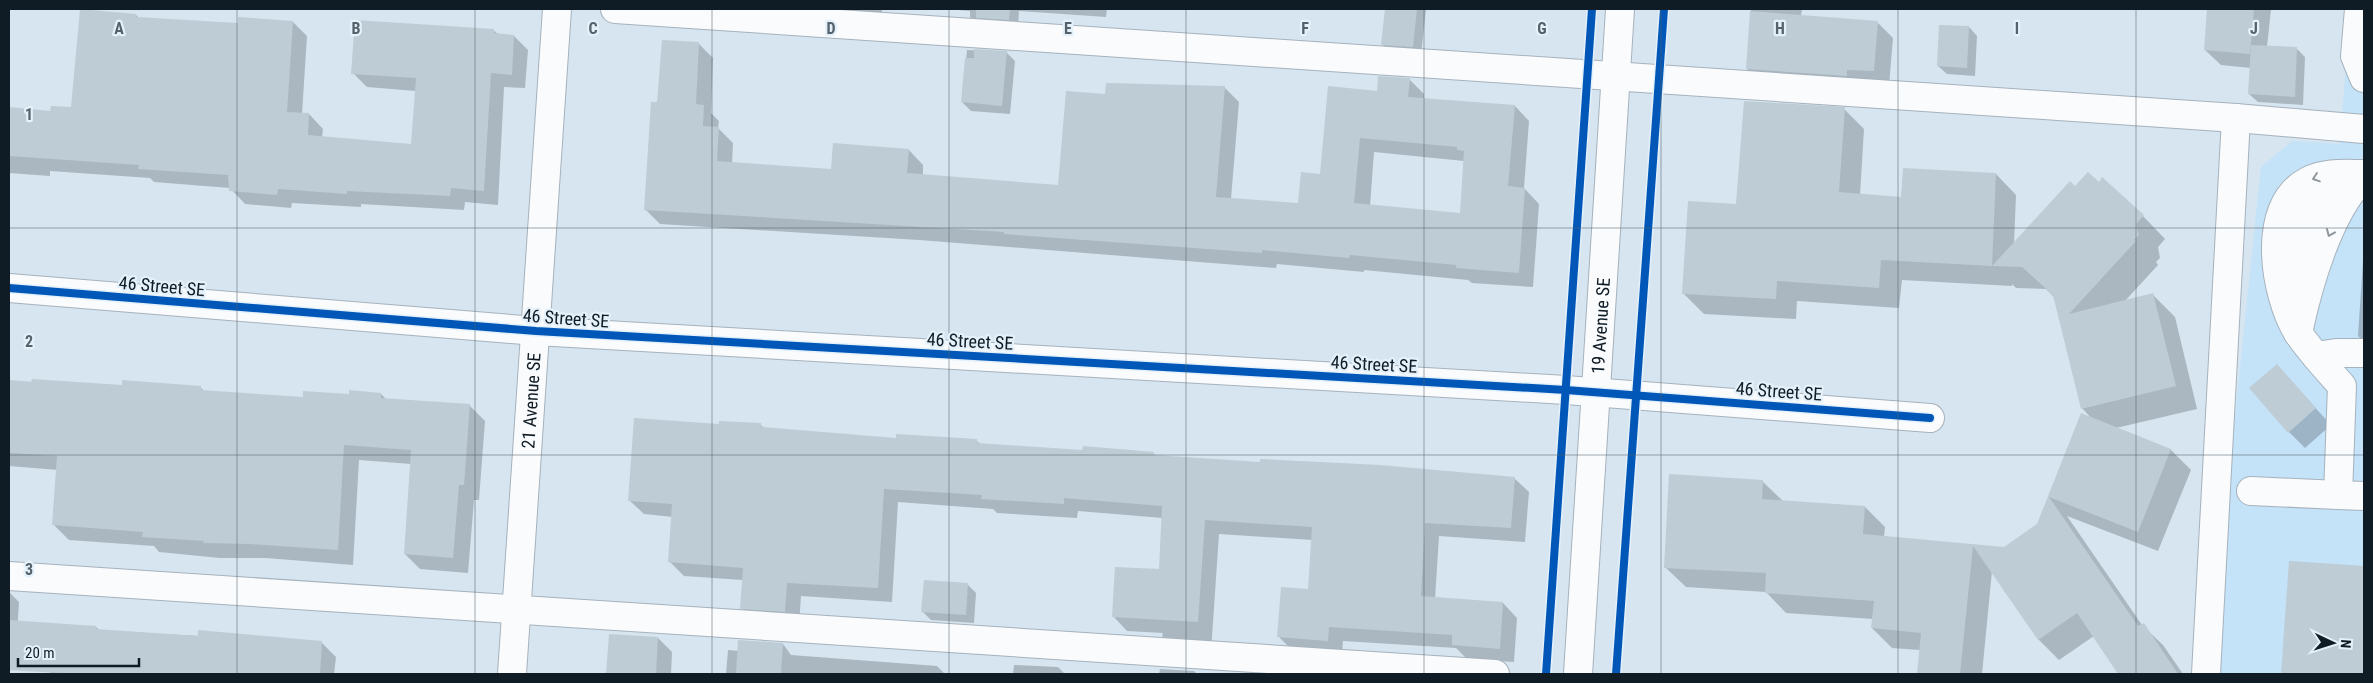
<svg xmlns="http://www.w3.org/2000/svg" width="2373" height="683" font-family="'Roboto Condensed',sans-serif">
  <rect width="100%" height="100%" fill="#d6e5f0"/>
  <!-- built -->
  <polygon fill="#c4e2f8" points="2350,9 2364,9 2364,674 2208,674 2261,167 2292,141 2340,144"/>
  <!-- shadow -->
  <g fill="#0003" fill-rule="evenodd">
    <polygon points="822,9 882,9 882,13"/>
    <polygon points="945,9 1107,9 1106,17 1019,11 1018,28 978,25 970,17 970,11"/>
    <polygon points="1386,9 1426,9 1421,55 1391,53 1382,44"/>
    <polygon points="1751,9 1802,9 1801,16 1877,22 1893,38 1889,86 1763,85 1747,69"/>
    <polygon points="2209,9 2271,9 2267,47 2297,49 2305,57 2303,105 2258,102 2249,94 2251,68 2221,65 2205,50"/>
    <polygon points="136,15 139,18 239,25 293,22 307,36 302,114 309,114 323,129 322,137 413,145 416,91 367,87 353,73 493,30 498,34 514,36 528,50 525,88 504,87 498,205 465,202 464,210 361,204 361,207 292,203 291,208 245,204 230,188 154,182 150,178 50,171 50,176 9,173 9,109 51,112 72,109"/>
    <polygon points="1969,27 1977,36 1975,76 1947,74 1938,66"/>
    <path d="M698,43L713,58L711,113L719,121L718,128L733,143L732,164L832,171L909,150L923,165V175L1059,186L1106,96L1224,87L1239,102L1231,199L1299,204L1378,92L1409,79L1424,94V99L1515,106L1529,121L1524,188L1539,204L1533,287L1472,283L1468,280L1364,270V272L1277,264L1276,268L919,240L660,224L646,210L658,103ZM1374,152L1464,161L1461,214L1370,206Z"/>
    <polygon points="967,50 1006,52 1015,61 1010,114 971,111 962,102"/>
    <polygon points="1844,109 1864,129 1860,195 1902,198 1996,174 2016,195 2014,244 2075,188 2099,183 2143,216 2165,239 2158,247 2160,258 2156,262 2158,265 2124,302 2152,294 2175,317 2197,409 2116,428 2171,450 2191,470 2158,551 2067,516 2142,625 2163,645 2183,674 2120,674 2094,636 2059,660 2039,640 1992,571 1982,674 1918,674 1920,650 1892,648 1872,628 1873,619 1786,613 1766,592 1686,587 1665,567 1762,481 1783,501 1865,507 1885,527 1884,537 2004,548 2038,525 2082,415 2092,419 2082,408 2054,297 2046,289 2016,288 2012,284 2012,286 1902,280 1899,308 1797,301 1796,319 1704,314 1683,293 1737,205"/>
    <polygon points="2364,245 2364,342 2358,336"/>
    <polygon points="2277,366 2331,425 2305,448 2289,432"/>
    <polygon points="9,381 123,386 200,387 205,392 304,398 381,394 386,399 469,405 485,421 479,500 474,500 468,573 420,569 405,554 411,464 359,460 353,565 266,558 220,558 159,552 154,546 69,540 54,525 58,470 9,466"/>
    <polygon points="720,425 761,425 764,428 897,439 977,441 981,445 1083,451 1153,453 1157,457 1514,478 1529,492 1525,542 1439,536 1435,599 1503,603 1517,618 1514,662 1467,659 1456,648 1343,641 1342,654 1292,650 1278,636 1309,590 1313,540 1219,534 1211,652 1177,650 1162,636 1163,633 1127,631 1113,616 1160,571 1163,518 1078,511 1077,518 997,513 993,509 898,502 892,602 801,596 799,625 756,622 742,608 743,580 684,576 670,562 673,517 644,514 629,500"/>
    <polygon points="2290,562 2364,567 2364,674 2283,674"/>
    <polygon points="968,585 976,593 974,623 931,620 923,612"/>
    <polygon points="9,592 19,602 16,651 9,650"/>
    <polygon points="54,624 96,627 100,631 321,642 336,657 334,674 50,674"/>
    <polygon points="610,635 658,638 672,652 671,674 608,674"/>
    <polygon points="783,644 791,655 937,666 945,674 726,674 728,650 739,651"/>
    <polygon points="1014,665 1058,667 1065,674 1013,674"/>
    <polygon points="1160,669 1194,671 1197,674 1159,674"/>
  </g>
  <!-- building -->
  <g fill="#beccd5" fill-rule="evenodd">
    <polygon points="80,9 136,14 136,17 238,23 238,17 293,21 287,112 309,113 308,135 411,144 416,78 351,74 355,20 494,29 494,33 514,35 512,75 491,73 484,191 451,188 450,196 347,191 347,194 278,189 277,195 229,191 228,175 138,169 139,165 9,156 9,107 50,111 51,106 71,107"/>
    <polygon points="976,9 1010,9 1009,20 976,18"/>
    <polygon points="1385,9 1417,9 1413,47 1381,45"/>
    <polygon points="2207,9 2254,9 2250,54 2204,50"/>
    <polygon points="1750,11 1878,21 1874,71 1847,70 1847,76 1746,69"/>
    <polygon points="1939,25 1969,26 1967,68 1937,66"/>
    <path d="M662,40L699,42L696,104L704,105L703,126L719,127L717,161L831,169L833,143L909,149L907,173L1058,185L1066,91L1105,94L1106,83L1225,86L1216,197L1298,203L1301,172L1320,174L1328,86L1377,91L1378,76L1410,78L1408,97L1515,105L1508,186L1525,188L1519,273L1456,268V265L1350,255L1349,258L1262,250V253L1004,234V232L644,210L651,102H657ZM1360,138L1457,147V150L1464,151L1460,213L1354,203Z"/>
    <polygon points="2251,45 2297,47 2295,97 2248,94"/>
    <polygon points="974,49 1007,51 1002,106 961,102 965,58 974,58"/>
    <polygon points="1744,101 1845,107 1839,192 1901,197 1903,168 1996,173 1992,266 1881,260 1879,288 1777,281 1776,299 1682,294 1688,201 1736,204"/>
    <polygon points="2088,172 2099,182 2102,177 2144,215 2136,224 2139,235 2134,240 2136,241 2069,314 2153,293 2176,386 2081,409 2053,295 2022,267 1992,266 2070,181 2075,186"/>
    <polygon points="2277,364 2316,408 2288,433 2249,388"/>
    <polygon points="32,379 122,385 122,380 201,386 201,390 303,397 303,391 349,394 349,390 381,393 381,398 470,404 464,485 459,485 453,558 404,554 411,450 344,445 338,550 249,544 203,543 204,541 142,537 143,532 52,525 57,456 9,453 9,380 31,382"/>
    <polygon points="2081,413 2171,449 2138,532 2049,497 2138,626 2144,623 2178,674 2118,674 2077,613 2038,640 1973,546 1960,674 1917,674 1921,633 1871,628 1874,601 1765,593 1766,573 1664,568 1669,474 1763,480 1762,499 1865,506 1863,534 2004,547 2037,524"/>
    <polygon points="634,418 719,424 719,421 761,423 761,427 896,438 896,434 977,439 977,443 1082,450 1083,446 1154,452 1154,455 1260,462 1260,459 1380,465 1515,477 1511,528 1425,523 1421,596 1503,602 1500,649 1452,645 1452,635 1329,627 1328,641 1277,637 1281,587 1308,589 1312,527 1205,520 1198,622 1112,617 1115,567 1159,569 1162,506 1064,498 1064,504 981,499 982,495 884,489 878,588 787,583 785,612 740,609 743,568 668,562 672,504 628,501"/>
    <polygon points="2289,561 2364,566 2364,674 2281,674"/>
    <polygon points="924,580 968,583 966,615 921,612"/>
    <polygon points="9,620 96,626 96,629 198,636 198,630 322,641 320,674 76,674 9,670"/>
    <polygon points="609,634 658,637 656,674 606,674"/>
    <polygon points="738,640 783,643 781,674 736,674"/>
  </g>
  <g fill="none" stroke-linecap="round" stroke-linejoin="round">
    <defs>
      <g id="minor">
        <polyline points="615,9 2236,118 2364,129"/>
        <polyline points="2359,9 2355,56 2364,78"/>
        <polyline points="9,288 536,331 1566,390 1930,418"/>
        <path d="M2305,292C2298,263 2298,235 2314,209C2317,203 2320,197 2326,194C2333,190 2344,190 2353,189"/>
        <path d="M2298,333C2308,285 2329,211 2364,177"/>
        <polyline points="2316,356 2336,353 2364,353"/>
        <path d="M2251,491L2338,495L2342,386C2327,369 2311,352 2298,333C2275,296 2259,206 2308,181C2326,172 2345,174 2364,174"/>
        <polyline points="2338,495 2364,496"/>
        <polyline points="9,576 1495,674"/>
        <path id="s1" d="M512,674L557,9"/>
        <path id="s2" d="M1578,674L1620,9"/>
        <polyline points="2206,674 2236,118"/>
      </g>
    </defs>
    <!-- minor casing -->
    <use href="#minor" stroke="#a6b2bc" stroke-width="30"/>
    <!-- minor -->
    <use href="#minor" stroke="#f9fbfd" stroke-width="28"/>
    <defs>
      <g id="cycleway">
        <polyline points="9,288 536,331 1566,390 1930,418"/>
        <polyline points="1546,674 1592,9"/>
        <polyline points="1616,674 1664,9"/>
      </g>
    </defs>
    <!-- cycleway casing -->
    <use href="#cycleway" stroke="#e4f1fb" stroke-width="11"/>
    <!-- cycleway -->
    <use href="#cycleway" stroke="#0057b8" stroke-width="8"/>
  </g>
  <!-- one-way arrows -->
  <defs><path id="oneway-chevron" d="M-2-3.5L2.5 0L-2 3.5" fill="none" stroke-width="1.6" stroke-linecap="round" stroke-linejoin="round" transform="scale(1.25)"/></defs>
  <g stroke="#90979c">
    <use href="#oneway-chevron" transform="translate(2316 178) rotate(161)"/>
    <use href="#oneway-chevron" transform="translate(2330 233) rotate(113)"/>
  </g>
  <!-- grid -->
  <path fill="none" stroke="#55626c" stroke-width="1" stroke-opacity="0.55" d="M237,9V674M475,9V674M712,9V674M949,9V674M1186,9V674M1424,9V674M1661,9V674M1898,9V674M2136,9V674M9,228H2364M9,455H2364"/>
  <g text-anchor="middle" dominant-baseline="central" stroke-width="4.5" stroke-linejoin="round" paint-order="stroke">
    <!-- street labels -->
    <g font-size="18" fill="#0f1c25" stroke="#e4f1fb">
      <text transform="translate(162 286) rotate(5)">46 Street SE</text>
      <text transform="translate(566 318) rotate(4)">46 Street SE</text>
      <text stroke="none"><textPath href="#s2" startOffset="349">19 Avenue SE</textPath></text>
      <text transform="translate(970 341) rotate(3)">46 Street SE</text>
      <text transform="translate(1374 364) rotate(3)">46 Street SE</text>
      <text transform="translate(1779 391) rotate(4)">46 Street SE</text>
      <text stroke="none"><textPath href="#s1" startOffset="274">21 Avenue SE</textPath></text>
    </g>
  </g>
  <g font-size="16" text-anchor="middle" font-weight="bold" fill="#55626c" stroke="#e4f1fb" stroke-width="4.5" stroke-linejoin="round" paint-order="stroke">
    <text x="119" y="34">A</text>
    <text x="356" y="34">B</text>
    <text x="593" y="34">C</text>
    <text x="831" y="34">D</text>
    <text x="1068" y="34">E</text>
    <text x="1305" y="34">F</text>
    <text x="1542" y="34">G</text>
    <text x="1780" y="34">H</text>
    <text x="2017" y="34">I</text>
    <text x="2254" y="34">J</text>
    <text x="29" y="120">1</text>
    <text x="29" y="347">2</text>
    <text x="29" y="575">3</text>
  </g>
  <!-- border -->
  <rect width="2373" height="683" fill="none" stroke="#0f1c25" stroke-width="20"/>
  <!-- north arrow -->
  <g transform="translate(2333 643) rotate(94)" stroke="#e4f1fb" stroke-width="4" paint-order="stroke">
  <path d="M0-4L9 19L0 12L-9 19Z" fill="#0f1c25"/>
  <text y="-8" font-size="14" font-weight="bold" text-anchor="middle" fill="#0f1c25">N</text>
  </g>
  <!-- scale -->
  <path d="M18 658v8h121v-8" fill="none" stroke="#0f1c25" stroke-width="2.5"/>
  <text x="25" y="658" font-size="15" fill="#0f1c25" stroke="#e4f1fb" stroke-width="4" paint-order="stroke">20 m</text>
</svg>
